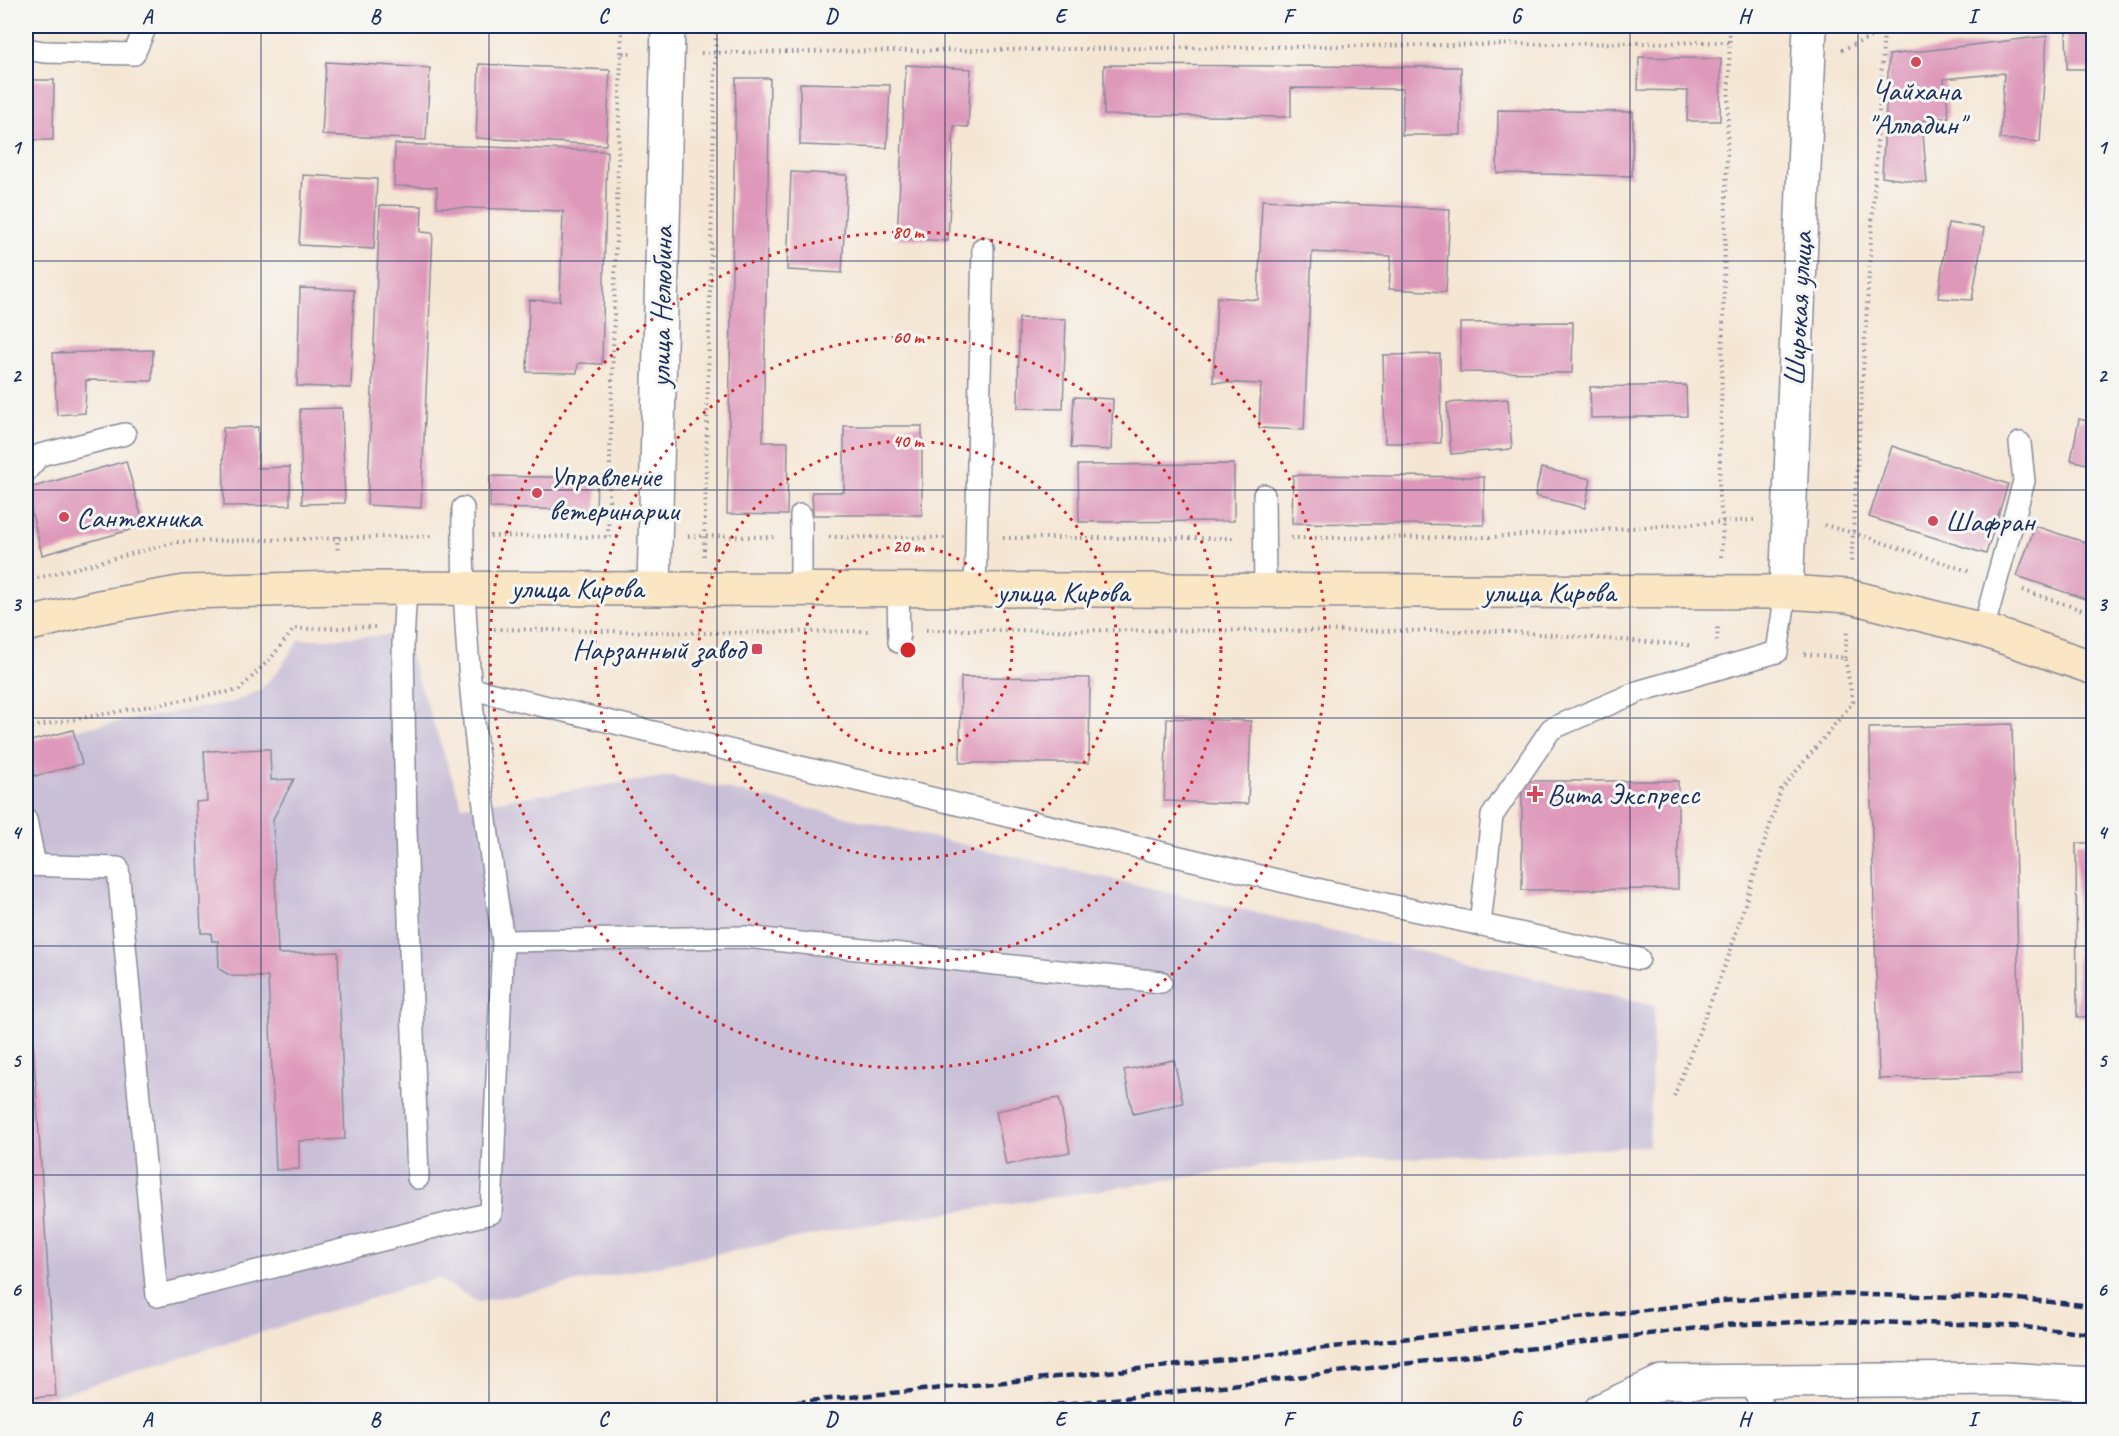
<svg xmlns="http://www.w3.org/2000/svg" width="2119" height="1436" font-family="Caveat,sans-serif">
  <rect width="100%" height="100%" fill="#f6f6f2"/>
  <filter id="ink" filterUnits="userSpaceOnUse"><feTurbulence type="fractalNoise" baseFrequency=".0167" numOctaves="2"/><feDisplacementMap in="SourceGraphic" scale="12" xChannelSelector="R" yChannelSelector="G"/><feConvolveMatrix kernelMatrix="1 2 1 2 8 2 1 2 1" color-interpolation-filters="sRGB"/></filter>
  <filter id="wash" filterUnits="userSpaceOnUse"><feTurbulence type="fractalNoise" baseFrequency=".008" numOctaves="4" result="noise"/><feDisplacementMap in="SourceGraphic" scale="24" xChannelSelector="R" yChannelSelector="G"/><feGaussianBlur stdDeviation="1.35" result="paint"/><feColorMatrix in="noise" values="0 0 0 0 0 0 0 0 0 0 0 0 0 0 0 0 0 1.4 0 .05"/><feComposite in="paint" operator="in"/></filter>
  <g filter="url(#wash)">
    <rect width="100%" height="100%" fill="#f5e6d4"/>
    <!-- industrial -->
    <polygon fill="#c9bfd7" points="397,635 409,653 462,806 671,776 1654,1006 1649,1146 1261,1166 847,1228 478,1302 437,1278 56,1396 26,1398 26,742 73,730 234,702 260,690 277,672 299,640"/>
    <g id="blocks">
      <!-- building -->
      <g fill="#de98ba">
        <polygon points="2066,26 2094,26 2094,69 2067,69"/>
        <polygon points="2047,36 2040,142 2000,139 2004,73 1944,79 1949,117 1922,121 1927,183 1882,177 1889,55"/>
        <polygon points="1639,57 1721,59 1720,121 1687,121 1688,91 1638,90"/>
        <polygon points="326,62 430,68 426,140 322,135"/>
        <polygon points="479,64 610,70 606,145 476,138"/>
        <polygon points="906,65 971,69 968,127 954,126 948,241 897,238"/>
        <polygon points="1104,65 1461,67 1461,135 1402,135 1403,89 1291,88 1291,117 1104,115"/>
        <polygon points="736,78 770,78 763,442 788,442 787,515 727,514"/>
        <polygon points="26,80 54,80 53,140 26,140"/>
        <polygon points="800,83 890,85 887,148 800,145"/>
        <polygon points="1498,110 1633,112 1632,176 1497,173"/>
        <polygon points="395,144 607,151 602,364 578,363 577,373 527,372 529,300 560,301 563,211 437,207 437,187 394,186"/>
        <polygon points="791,172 847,175 842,273 787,270"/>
        <polygon points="303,175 377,179 374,249 299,245"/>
        <polygon points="1262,200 1450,209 1446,292 1389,289 1391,256 1312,252 1304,430 1259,428 1261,384 1213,382 1217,297 1258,300"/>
        <polygon points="380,205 422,206 421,232 433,233 421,508 367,505"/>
        <polygon points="1948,223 1984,228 1972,300 1938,298"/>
        <polygon points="300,288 354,290 351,388 297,386"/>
        <polygon points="1019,318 1066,319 1063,409 1018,408"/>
        <polygon points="1573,322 1572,373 1460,372 1460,323"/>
        <polygon points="153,350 152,381 86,380 85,413 57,415 53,353"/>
        <polygon points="1440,354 1441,443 1385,443 1383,355"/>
        <polygon points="1686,385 1687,416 1591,418 1590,387"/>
        <polygon points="1074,397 1113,399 1111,450 1071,448"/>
        <polygon points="1508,399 1512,449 1451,454 1447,403"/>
        <polygon points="342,408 345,503 302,504 300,409"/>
        <polygon points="2079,419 2094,423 2094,466 2071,460"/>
        <polygon points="844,426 922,426 922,515 813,515 812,492 844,492"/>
        <polygon points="258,427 258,468 290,467 290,505 224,506 223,428"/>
        <polygon points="1892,446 2008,484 1986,554 1869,517"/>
        <polygon points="126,461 144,526 42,555 26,489"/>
        <polygon points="1234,464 1234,521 1079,522 1078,465"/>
        <polygon points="1541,468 1591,479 1585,508 1535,496"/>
        <polygon points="1293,475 1484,477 1484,525 1292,523"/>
        <polygon points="490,476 597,478 596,510 490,508"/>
        <polygon points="2035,526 2094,545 2094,602 2017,576"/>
        <polygon points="961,677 1090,678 1089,763 960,763"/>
        <polygon points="1167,718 1251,721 1248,804 1164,801"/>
        <polygon points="2012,724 2021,1075 1879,1079 1869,728"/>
        <polygon points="73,730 82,764 35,776 27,742"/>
        <polygon points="270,749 271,780 294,779 273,819 278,954 338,952 345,1139 299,1141 299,1169 276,1170 268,977 231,976 219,969 218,941 212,941 211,933 201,933 196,802 207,801 204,751"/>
        <polygon points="1522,781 1678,781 1678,889 1522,890"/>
        <polygon points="2076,843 2094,843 2094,1017 2077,1017"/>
        <polygon points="26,935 56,1396 26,1398"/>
        <polygon points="1174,1060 1183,1103 1133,1114 1124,1070"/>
        <polygon points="1059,1098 1070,1152 1006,1165 996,1111"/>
      </g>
    </g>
  </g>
  <g filter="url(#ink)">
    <use href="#blocks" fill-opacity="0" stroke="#888a99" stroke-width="1.5"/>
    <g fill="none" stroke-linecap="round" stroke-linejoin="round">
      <defs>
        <g id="lane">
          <polyline points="26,49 44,52 134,54 146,26"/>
          <polyline points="26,471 40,455 125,434"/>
          <polyline points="1264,495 1265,592"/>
          <path d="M463,508C461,653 482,798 503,941L746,937L1161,982"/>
          <polyline points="406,587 403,644 406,830 418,1178"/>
          <polyline points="801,590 801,515"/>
          <polyline points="898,591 899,642"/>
          <polyline points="975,592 983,248"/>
          <polyline points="1983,630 2024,481 2020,443"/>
          <polyline points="472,689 1302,886 1639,959"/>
          <polyline points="26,820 35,865"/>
          <polyline points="26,865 118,868 157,1296 491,1213 503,941"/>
          <polyline points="1480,925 1492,816 1551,729 1640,691 1777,652 1786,592"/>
          <polyline points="1748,1383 1765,1410"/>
        </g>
        <g id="street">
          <polyline points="654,588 668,26"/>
          <polyline points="1786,592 1810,26"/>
          <polyline points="1601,1410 1662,1382 2004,1379 2094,1384"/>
        </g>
        <polyline id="secondary" points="26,625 99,607 185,592 339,588 1786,592 1848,596 1983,630 2094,668"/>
      </defs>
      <!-- lane casing -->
      <use href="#lane" stroke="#888a99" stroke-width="24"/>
      <!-- street casing -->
      <use href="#street" stroke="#888a99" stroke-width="36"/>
      <!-- secondary casing -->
      <use href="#secondary" stroke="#888a99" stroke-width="36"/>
      <!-- path -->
      <g stroke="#888a99" stroke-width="4" stroke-dasharray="1.5 4.5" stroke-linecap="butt">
        <polyline points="1884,26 1884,31 1938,26"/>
        <polyline points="1842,50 1884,31 1851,564"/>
        <polyline points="621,53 622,26"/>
        <polyline points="701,53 1730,42"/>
        <polyline points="1824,525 1854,533 1971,572"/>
        <polyline points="337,536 338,554"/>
        <polyline points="490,536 621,537"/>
        <polyline points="688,536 774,537"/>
        <polyline points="608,537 621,53 634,53"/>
        <polyline points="829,537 948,538"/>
        <polyline points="1003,538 1236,538"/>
        <polyline points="1291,538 1491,537 1754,520"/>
        <polyline points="704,556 716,26"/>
        <polyline points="1721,557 1723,522 1719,497 1730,26"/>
        <polyline points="26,581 177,542 435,536"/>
        <polyline points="2023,590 2094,614"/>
        <polyline points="494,629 705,633 870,631"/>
        <polyline points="926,630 1498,631 1689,645"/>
        <polyline points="1717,641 1718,624"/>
        <polyline points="1845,658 1847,631"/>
        <polyline points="26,728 239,690 271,658 294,629 375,627"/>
        <polyline points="1674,1096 1729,955 1781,790 1853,702 1845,658 1804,654"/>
      </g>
      <!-- lane -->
      <use href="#lane" stroke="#fff" stroke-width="21"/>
      <!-- street -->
      <use href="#street" stroke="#fff" stroke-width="33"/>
      <!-- secondary -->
      <use href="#secondary" stroke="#fbe6c3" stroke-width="33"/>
      <!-- rail -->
      <g stroke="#1b2f5e" stroke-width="4.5" stroke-dasharray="9 4.5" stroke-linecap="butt">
        <polyline points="716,1410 1190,1364 1721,1301 1830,1294 2007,1298 2094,1306"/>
        <polyline points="1003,1410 1124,1398 1723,1325 1825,1321 2003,1325 2094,1334"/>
      </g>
    </g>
  </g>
  <!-- grid -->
  <path fill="none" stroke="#1b2f5e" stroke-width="1.5" stroke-opacity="0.55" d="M261,26V1410M489,26V1410M717,26V1410M945,26V1410M1174,26V1410M1402,26V1410M1630,26V1410M1858,26V1410M26,261H2094M26,490H2094M26,718H2094M26,946H2094M26,1175H2094"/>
  <!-- distance rings -->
  <g fill="none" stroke="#d62828" stroke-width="3" stroke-dasharray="3 6">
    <circle cx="908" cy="650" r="104"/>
    <circle cx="908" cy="650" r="209"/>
    <circle cx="908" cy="650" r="313"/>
    <circle cx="908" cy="650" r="418"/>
  </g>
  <!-- markers -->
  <g fill="#d1495b" stroke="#f6f6f2" stroke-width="2">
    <circle cx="1916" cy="62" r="6"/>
    <circle cx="537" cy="493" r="6"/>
    <circle cx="64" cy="517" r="6"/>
    <circle cx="1933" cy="521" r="6"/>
    <rect x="751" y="643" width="12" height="12" rx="3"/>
    <path d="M1532 785h6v6h6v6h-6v6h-6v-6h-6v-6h6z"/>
  </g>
  <g text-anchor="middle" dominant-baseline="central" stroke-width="6" stroke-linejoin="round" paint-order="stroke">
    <!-- poi labels -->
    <g font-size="30" fill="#1b2f5e" stroke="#f6f6f2" text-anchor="start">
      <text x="1916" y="90" text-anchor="middle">Чайхана<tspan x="1916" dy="34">"Алладин"</tspan></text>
      <text x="549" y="476">Управление<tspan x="549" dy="34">ветеринарии</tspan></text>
      <text x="76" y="517">Сантехника</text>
      <text x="1945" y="521">Шафран</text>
      <text x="745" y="649" text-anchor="end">Нарзанный завод</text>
      <text x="1547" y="794">Вита Экспресс</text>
    </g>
    <!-- street labels -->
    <g font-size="30" fill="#1b2f5e" stroke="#f6f6f2">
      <text transform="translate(661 307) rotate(-89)">улица Нелюбина</text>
      <text transform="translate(1798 309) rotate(-87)">Широкая улица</text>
      <text x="577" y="588">улица Кирова</text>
      <text x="1063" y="592">улица Кирова</text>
      <text x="1549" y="592">улица Кирова</text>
    </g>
  </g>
  <circle cx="908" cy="650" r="9" fill="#d62828" stroke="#f6f6f2" stroke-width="3"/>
  <g font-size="18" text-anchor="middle" font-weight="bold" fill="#d62828" stroke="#f6f6f2" stroke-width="6" stroke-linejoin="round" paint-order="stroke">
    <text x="908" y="238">80 m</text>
    <text x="908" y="343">60 m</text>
    <text x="908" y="447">40 m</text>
    <text x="908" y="552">20 m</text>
  </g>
  <!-- margin -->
  <rect width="2119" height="1436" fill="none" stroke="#f6f6f2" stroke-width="66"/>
  <rect x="33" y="33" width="2053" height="1370" fill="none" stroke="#1b2f5e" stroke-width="2"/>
  <g font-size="20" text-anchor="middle" font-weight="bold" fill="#1b2f5e">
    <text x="147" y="23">A</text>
    <text x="375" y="23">B</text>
    <text x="603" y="23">C</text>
    <text x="831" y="23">D</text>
    <text x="1060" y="23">E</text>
    <text x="1288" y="23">F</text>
    <text x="1516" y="23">G</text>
    <text x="1744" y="23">H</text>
    <text x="1972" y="23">I</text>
    <text x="16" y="154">1</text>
    <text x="2102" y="154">1</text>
    <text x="16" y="382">2</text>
    <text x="2102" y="382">2</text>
    <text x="16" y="611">3</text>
    <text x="2102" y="611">3</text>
    <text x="16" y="839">4</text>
    <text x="2102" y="839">4</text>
    <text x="16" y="1067">5</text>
    <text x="2102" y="1067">5</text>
    <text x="16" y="1296">6</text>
    <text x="2102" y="1296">6</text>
    <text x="147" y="1426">A</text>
    <text x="375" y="1426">B</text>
    <text x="603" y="1426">C</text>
    <text x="831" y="1426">D</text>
    <text x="1060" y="1426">E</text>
    <text x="1288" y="1426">F</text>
    <text x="1516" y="1426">G</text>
    <text x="1744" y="1426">H</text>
    <text x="1972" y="1426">I</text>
  </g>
</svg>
